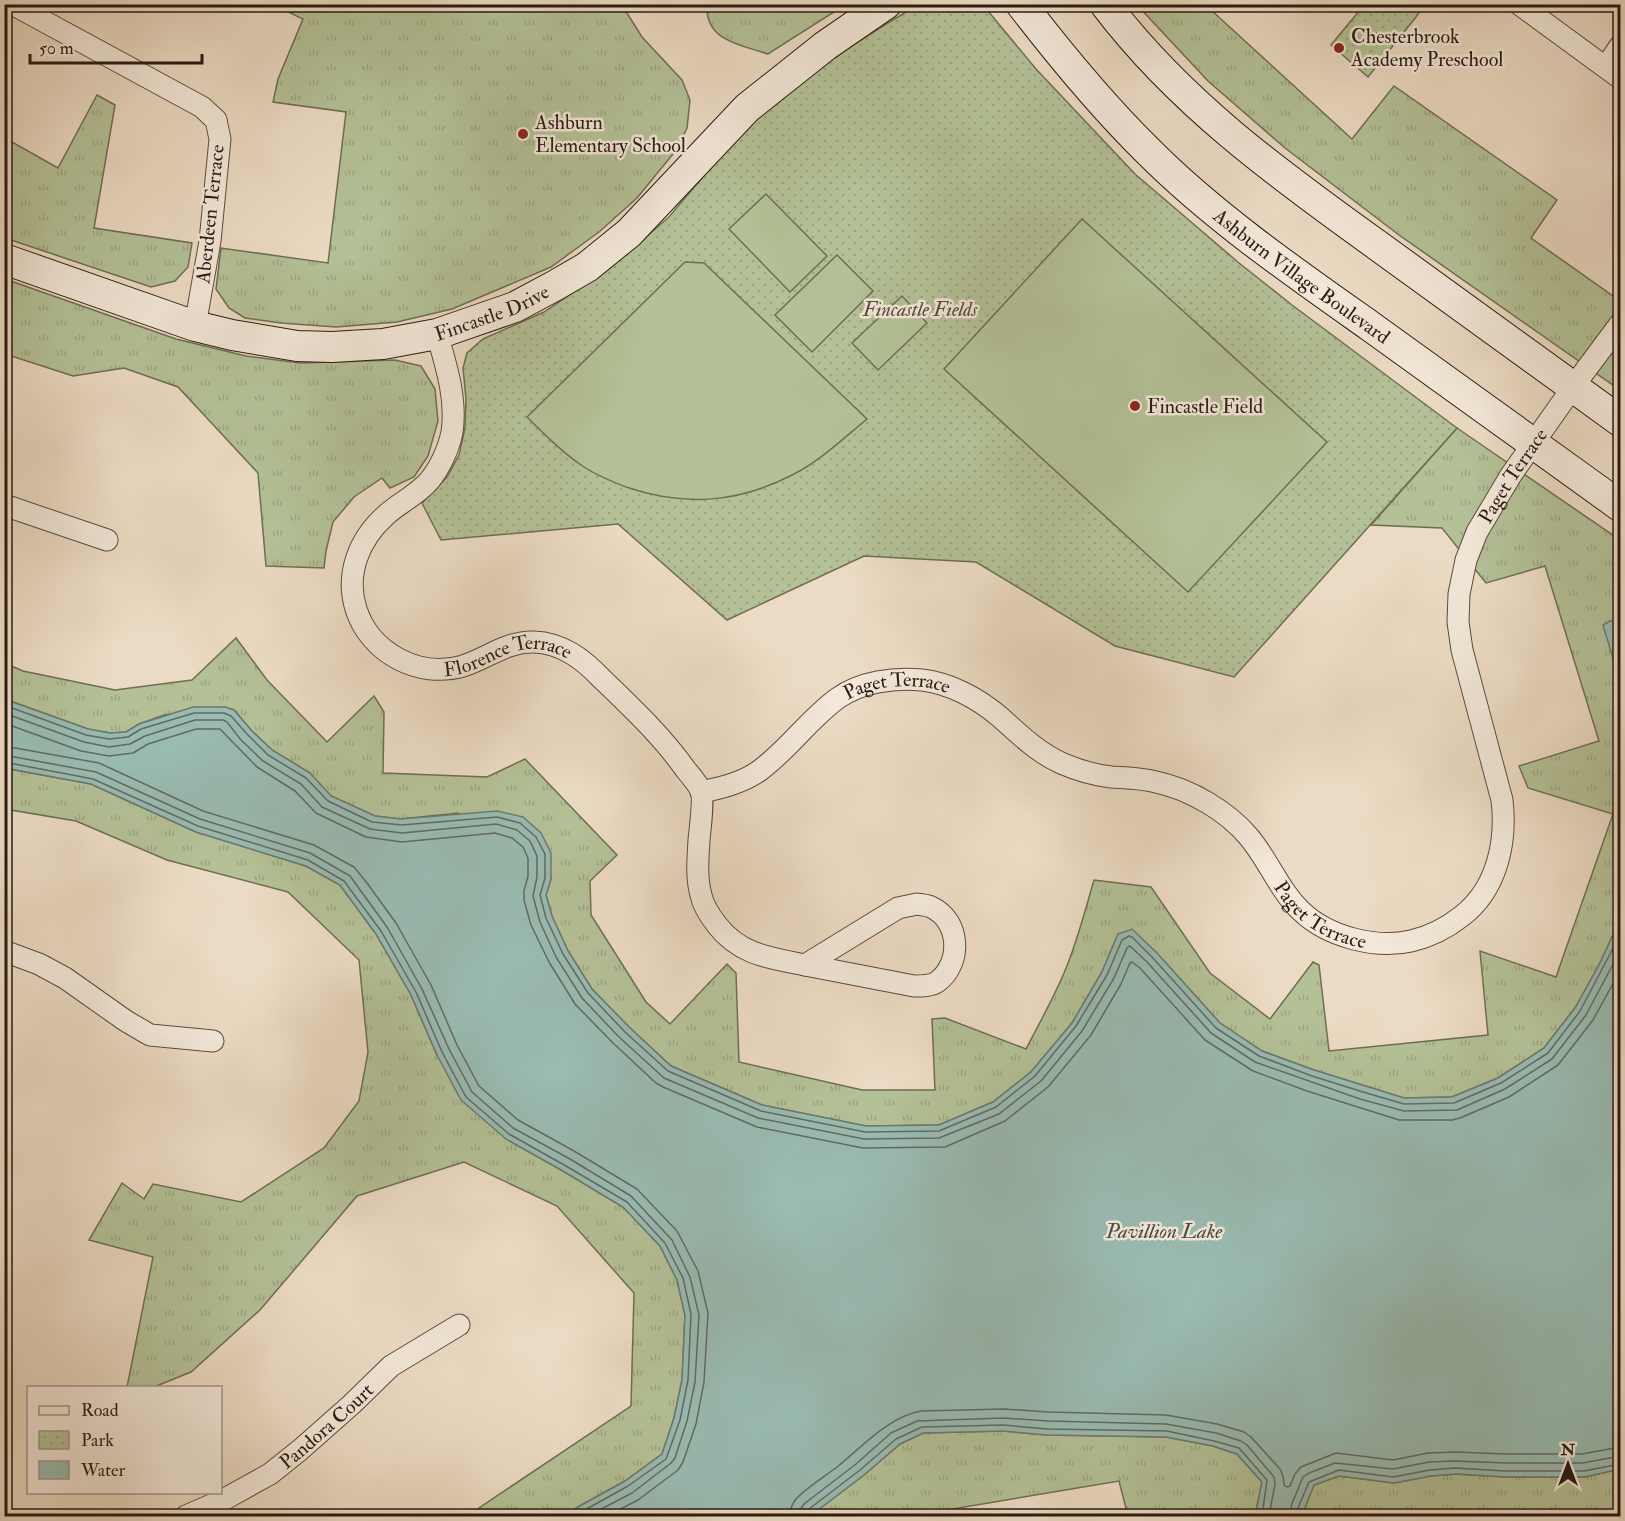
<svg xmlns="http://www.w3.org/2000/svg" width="1625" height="1521" font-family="'IM FELL Double Pica',serif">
  <defs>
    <pattern id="grass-tufts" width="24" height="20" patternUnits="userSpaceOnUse" patternTransform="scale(1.5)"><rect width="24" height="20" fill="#b4c197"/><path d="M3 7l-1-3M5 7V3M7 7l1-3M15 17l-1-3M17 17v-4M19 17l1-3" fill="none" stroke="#9ba581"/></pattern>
    <pattern id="park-dots" width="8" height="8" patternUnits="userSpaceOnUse" patternTransform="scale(1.5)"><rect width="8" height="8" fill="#b4c197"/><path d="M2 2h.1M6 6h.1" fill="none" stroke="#9ba581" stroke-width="1.8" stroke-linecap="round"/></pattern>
  </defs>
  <rect width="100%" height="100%" fill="#ecdbc4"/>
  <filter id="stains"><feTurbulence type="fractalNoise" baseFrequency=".00333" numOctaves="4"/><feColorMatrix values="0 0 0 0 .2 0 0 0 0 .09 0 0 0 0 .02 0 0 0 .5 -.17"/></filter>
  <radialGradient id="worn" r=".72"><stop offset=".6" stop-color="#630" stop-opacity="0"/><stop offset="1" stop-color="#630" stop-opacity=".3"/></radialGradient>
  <!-- grass -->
  <g fill="url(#grass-tufts)" stroke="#6e6e55" stroke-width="1.5">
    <polygon points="274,5 622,5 642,37 682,80 690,100 687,128 677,149 637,198 599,232 551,267 452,309 397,322 336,327 281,323 245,318 229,308 216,289 221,248 328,263 346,112 273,102 278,79 303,19"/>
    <path d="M707,5V4L845,5L768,54C741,45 705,41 707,5Z"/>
    <polygon points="1137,5 1215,5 1211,10 1352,139 1394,86 1557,200 1531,238 1620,301 1620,390 1399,235 1285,148 1208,81"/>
    <polygon points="97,95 115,105 94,228 192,243 188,267 175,281 151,287 5,238 5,138 58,168"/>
    <polygon points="5,279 176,339 246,356 300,363 395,360 421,366 435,389 438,421 428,456 414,477 390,488 382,478 354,497 333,522 326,551 324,568 266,566 258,473 178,387 124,368 73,376 5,354"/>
    <path d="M1457,428L1620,540V623L1610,621L1615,663L1620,682V920L1599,965L1575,1008L1544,1048L1498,1078L1452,1097L1404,1098L1314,1070L1262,1051L1220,1023L1156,952L1118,934L1102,972L1072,1023L1031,1072L993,1102L939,1125L866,1126L762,1105L671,1066L629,1027L592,989L568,951L552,916L546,895L551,879L458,813L401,819L375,816L331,796L310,773L272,750L251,730L234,710L225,707L164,715L139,724L126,732L110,733L88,729L5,699L4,663L23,671L115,690L192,680L236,638L267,680L327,742L374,696L384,712L383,773L487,777L525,759L617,855L590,881L591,915L646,1002L670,1024L727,964L736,973L739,1062L862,1090H935L932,1019L945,1018L1026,1049C1039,1024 1053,999 1064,973C1077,943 1085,911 1094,880L1151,887L1210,973L1270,1019L1313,962L1319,965L1329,1051L1488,1035L1480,951L1556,977L1613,814L1528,788L1519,766L1599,741L1545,566L1486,583L1442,528L1371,525Z"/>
    <polygon points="4,768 91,784 196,832 306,866 340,885 376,934 411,995 437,1055 506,1139 563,1171 623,1207 660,1246 677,1280 685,1315 682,1380 674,1418 662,1454 625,1481 578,1507 564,1516 467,1516 631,1406 634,1293 557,1206 464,1162 357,1196 260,1310 191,1372 154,1387 127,1387 153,1257 89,1240 122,1183 144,1199 153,1184 241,1202 324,1148 359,1101 368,1052 359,960 288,892 167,860 76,821 5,809"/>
    <polygon points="1003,1431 1047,1435 1166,1437 1213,1446 1237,1454 1262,1482 1255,1516 1128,1516 1119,1481 911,1516 810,1516 864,1475 900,1444 923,1433"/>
    <polygon points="1620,1469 1620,1516 1401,1515 1401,1516 1306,1516 1304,1510 1314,1485 1339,1476 1394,1483 1431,1476 1456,1474 1505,1477 1585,1477"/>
  </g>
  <!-- park -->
  <g fill="url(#park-dots)" stroke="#6e6e55" stroke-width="1.5">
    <polygon points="917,5 981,5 988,11 1036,69 1135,174 1239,263 1292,305 1457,428 1234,677 1115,646 976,562 864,556 727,620 618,524 441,540 422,503 447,477 459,455 465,428 466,399 463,368 467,353 483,339 544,312 610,268 669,217 727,148 799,78"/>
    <polygon points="1364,5 1424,5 1416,17 1368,77 1331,45"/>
  </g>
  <!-- pitch -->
  <g fill="#b4c197" stroke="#6e6e55" stroke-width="1.5">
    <polygon points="766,194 827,256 790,292 729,229"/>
    <polygon points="1082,219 1327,442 1188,592 944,369"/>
    <polygon points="837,255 873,291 812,352 775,315"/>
    <path d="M685,262L704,263L867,419C844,438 821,460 794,474C739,503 685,507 626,487C611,481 595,475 581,465C561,451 544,434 527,417Z"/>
    <polygon points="902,296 927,323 878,370 852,343"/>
  </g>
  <!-- water -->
  <g fill="#99bbb2" stroke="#6c7b72" stroke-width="1.5">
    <polygon points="1610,621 1620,623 1620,682 1603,625"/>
    <polygon points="4,699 88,729 110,733 126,732 139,724 193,707 225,707 234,710 251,730 272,750 310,773 331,796 375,816 401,819 497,811 523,817 541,833 551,853 551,879 546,895 552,916 568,951 592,989 629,1027 671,1066 762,1105 866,1126 939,1125 993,1102 1031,1072 1072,1023 1102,972 1118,934 1132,929 1156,952 1220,1023 1262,1051 1314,1070 1404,1098 1452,1097 1498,1078 1544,1048 1575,1008 1599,965 1620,920 1620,1469 1585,1477 1505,1477 1456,1474 1431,1476 1394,1483 1339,1476 1314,1485 1304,1510 1306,1516 1255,1516 1262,1482 1237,1454 1213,1446 1166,1437 1047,1435 1003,1431 923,1433 900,1444 864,1475 810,1516 564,1516 578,1507 625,1481 662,1454 674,1418 682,1380 685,1315 677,1280 660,1246 623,1207 563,1171 506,1139 461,1100 437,1055 411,995 376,934 340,885 306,866 196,832 91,784 5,768"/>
  </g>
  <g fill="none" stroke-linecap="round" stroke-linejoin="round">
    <!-- shore -->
    <g stroke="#616b62" stroke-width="1.5">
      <polyline points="4,705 86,735 109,739 128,737 141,729 194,713 224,713 231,716 247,734 268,755 306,778 328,801 372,822 402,825 497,817 520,823 536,837 545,854 545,878 540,895 546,918 563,954 588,993 625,1032 668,1071 761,1111 865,1132 939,1131 996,1107 1035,1076 1076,1026 1107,975 1122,940 1129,936 1132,937 1152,957 1216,1028 1259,1056 1312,1076 1363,1092 1404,1104 1454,1103 1501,1083 1548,1053 1580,1011 1620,935"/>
      <polyline points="4,713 84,742 109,747 130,744 145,736 195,720 223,720 227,722 241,740 263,761 301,784 322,807 370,829 402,833 496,824 517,830 530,841 537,856 537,877 533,896 540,922 556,957 582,998 619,1037 664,1078 758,1118 864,1139 939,1138 999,1114 1041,1081 1082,1031 1114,978 1127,948 1129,946 1131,947 1147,962 1211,1033 1255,1062 1360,1099 1404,1111 1457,1110 1505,1089 1552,1059 1586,1015 1620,951"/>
      <polyline points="4,723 81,751 109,756 133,753 148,744 196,729 220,729 257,767 295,791 316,813 366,837 402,842 495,833 512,838 523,847 528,858 528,876 524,891 524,900 531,925 549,962 575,1004 613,1043 656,1083 663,1087 757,1127 863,1148 945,1147 1005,1121 1048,1087 1091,1035 1121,984 1130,963 1132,962 1140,968 1205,1040 1253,1071 1307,1091 1399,1120 1452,1120 1460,1118 1509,1097 1558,1065 1593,1020 1620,971"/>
      <polyline points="4,746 99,763 203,811 314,845 354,867 367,883 396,923 431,985 457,1045 479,1086 518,1120 574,1151 637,1189 677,1231 698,1271 708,1313 704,1382 696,1424 683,1462 678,1470 638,1500 607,1516"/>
      <polyline points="4,755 96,772 200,819 310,853 350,876 387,927 422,989 449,1049 472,1092 513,1128 570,1159 631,1196 672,1240 690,1277 699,1315 695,1382 687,1421 675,1458 671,1463 632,1493 588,1516"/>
      <polyline points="4,762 93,779 198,826 308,860 344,881 381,931 416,992 442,1052 466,1097 509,1134 566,1166 627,1202 665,1243 683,1278 691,1314 688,1380 680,1420 666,1459 628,1486 574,1516"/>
      <path d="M790,1516C790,1510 792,1504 796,1499C806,1488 824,1477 837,1467C862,1447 888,1417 921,1411L1004,1409L1048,1412L1166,1415L1217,1424L1244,1432L1251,1437L1280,1469L1283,1476L1284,1485L1287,1487L1290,1486L1295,1474L1301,1467L1336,1453L1393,1460L1428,1453L1455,1452L1506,1454H1582L1620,1447"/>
      <polyline points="799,1516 800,1510 804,1504 856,1464 891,1433 917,1421 1003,1418 1048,1421 1166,1424 1216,1433 1241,1441 1247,1445 1274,1477 1275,1484 1269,1516"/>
      <polyline points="807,1516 809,1509 860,1470 896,1439 922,1427 1003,1425 1047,1429 1167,1431 1214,1441 1239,1448 1267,1480 1262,1516"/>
      <polyline points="1292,1516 1291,1506 1303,1477 1309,1473 1335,1463 1393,1469 1429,1462 1455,1461 1506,1463 1583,1463 1620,1456"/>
      <polyline points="1300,1516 1298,1508 1309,1482 1339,1470 1393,1477 1430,1470 1455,1468 1505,1471 1584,1471 1620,1464"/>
    </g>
    <defs>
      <g id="street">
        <polyline points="12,4 202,107 216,120 220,139 210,241 195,326"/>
        <polyline points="1519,4 1620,78"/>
        <polyline points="1606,67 1620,46"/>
        <path id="s1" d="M437,334C446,365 457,399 452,432C449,448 440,468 429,481C417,495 399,503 386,515C359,539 345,574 356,609C370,653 419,679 463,666C488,658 507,641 534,642C562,643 583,659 602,679C632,708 662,736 686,770C691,776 698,784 701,791C704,798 700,830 699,840C698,858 696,877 701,895C703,906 710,916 717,925C740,955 770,958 805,965"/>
        <polyline points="4,505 107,540"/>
        <path id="s2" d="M701,792C721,788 742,783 759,771C788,750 809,719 838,698C861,682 894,677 922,680C950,683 979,699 1000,717C1019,734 1037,752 1061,763C1077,770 1094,775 1111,777C1126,778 1142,778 1156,782C1175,786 1193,794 1208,803C1223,812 1237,823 1248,836C1268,859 1279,890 1301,911C1328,937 1376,949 1411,941C1429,937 1448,927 1462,916C1497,889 1507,842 1502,800L1462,650L1458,622L1459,594L1466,560L1477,532L1511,475L1573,387L1620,324"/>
        <path d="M917,904C922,905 927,905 931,907C960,920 963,963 937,982C931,986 922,986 914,986L805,965L898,908Z"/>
        <polyline points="4,951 39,964 65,978 126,1021 150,1035 213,1041"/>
        <path id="s3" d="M186,1516L223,1500L270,1474L300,1450L352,1404L391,1366L459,1325"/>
      </g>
      <g id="secondary">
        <path id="s4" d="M1021,4C1061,56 1102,106 1149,152C1214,217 1295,273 1370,326C1453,386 1537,446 1620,506"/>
        <path d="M1105,4C1179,102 1278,174 1377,245C1458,304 1539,363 1620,421"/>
        <path id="s5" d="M4,259L195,326L232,335L297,346L332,347L383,344L437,334L515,307L556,285L587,267L629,233L747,108L825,46L886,4"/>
      </g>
    </defs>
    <!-- street casing -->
    <use href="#street" stroke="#5a4b3f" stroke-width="23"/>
    <!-- secondary casing -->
    <use href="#secondary" stroke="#291b13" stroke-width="32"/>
    <!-- street -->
    <use href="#street" stroke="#f3e8d9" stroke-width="21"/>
    <!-- secondary -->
    <use href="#secondary" stroke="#f3e8d9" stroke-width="30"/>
  </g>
  <!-- markers -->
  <g fill="#8f2418" stroke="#f3e8d9" stroke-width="2">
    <circle cx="1339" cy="48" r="6"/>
    <circle cx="523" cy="134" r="6"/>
    <circle cx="1135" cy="406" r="6"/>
  </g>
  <g text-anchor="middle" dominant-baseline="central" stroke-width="5" stroke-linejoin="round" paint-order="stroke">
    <!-- poi labels -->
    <g font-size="20" fill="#291b13" stroke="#f3e8d9" text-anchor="start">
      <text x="1351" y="36">Chesterbrook<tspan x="1351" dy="23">Academy Preschool</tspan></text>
      <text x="535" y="122">Ashburn<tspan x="535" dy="23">Elementary School</tspan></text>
      <text x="1147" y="406">Fincastle Field</text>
    </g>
    <!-- street labels -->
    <g font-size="20" fill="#291b13" stroke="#f3e8d9">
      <text transform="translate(210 214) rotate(-84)">Aberdeen Terrace</text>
      <text stroke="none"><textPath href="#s4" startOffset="393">Ashburn Village Boulevard</textPath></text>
      <text stroke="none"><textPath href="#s5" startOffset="506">Fincastle Drive</textPath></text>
      <text stroke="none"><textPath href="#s2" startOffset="1366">Paget Terrace</textPath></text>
      <text stroke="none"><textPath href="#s1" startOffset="495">Florence Terrace</textPath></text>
      <text stroke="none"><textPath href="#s2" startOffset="232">Paget Terrace</textPath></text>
      <text stroke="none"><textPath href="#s2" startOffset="738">Paget Terrace</textPath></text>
      <text stroke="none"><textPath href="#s3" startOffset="168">Pandora Court</textPath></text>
    </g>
    <!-- park labels -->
    <g font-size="20" font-style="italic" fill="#534d3b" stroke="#f3e8d9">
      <text x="920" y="309">Fincastle Fields</text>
    </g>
    <!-- water labels -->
    <g font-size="21" font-style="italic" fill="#4b4b43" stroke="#f3e8d9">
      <text x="1164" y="1231">Pavillion Lake</text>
    </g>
  </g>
  <!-- margin -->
  <rect width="1625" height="1521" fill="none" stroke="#ecdbc4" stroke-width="24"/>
  <rect x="6" y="6" width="1613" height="1509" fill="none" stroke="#291b13" stroke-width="3"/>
  <rect x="12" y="12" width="1601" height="1497" fill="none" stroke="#291b13" stroke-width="1.5"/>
  <!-- legend -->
  <rect x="27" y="1386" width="195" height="108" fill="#f3e8d9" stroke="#a2968a" stroke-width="1.5"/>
  <rect x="39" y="1406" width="30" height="9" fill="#f3e8d9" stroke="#a2968a" stroke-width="1.5"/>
  <text x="81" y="1416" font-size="18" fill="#291b13">Road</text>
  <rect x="39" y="1431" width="30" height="18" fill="url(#park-dots)" stroke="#a2968a" stroke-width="1.5"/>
  <text x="81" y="1446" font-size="18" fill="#291b13">Park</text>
  <rect x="39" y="1461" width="30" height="18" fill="#99bbb2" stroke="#a2968a" stroke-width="1.5"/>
  <text x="81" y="1476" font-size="18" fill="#291b13">Water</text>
  <!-- north arrow -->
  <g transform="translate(1568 1464)" stroke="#f3e8d9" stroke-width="4.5" paint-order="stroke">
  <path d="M0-4.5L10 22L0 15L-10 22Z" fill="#291b13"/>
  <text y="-9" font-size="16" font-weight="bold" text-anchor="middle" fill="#291b13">N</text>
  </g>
  <!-- scale -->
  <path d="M30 54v9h172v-9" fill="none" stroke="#291b13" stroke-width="3"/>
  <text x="39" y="54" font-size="18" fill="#291b13" stroke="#f3e8d9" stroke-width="4.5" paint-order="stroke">50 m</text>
  <rect width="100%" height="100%" filter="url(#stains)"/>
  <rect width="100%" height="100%" fill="url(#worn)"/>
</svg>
